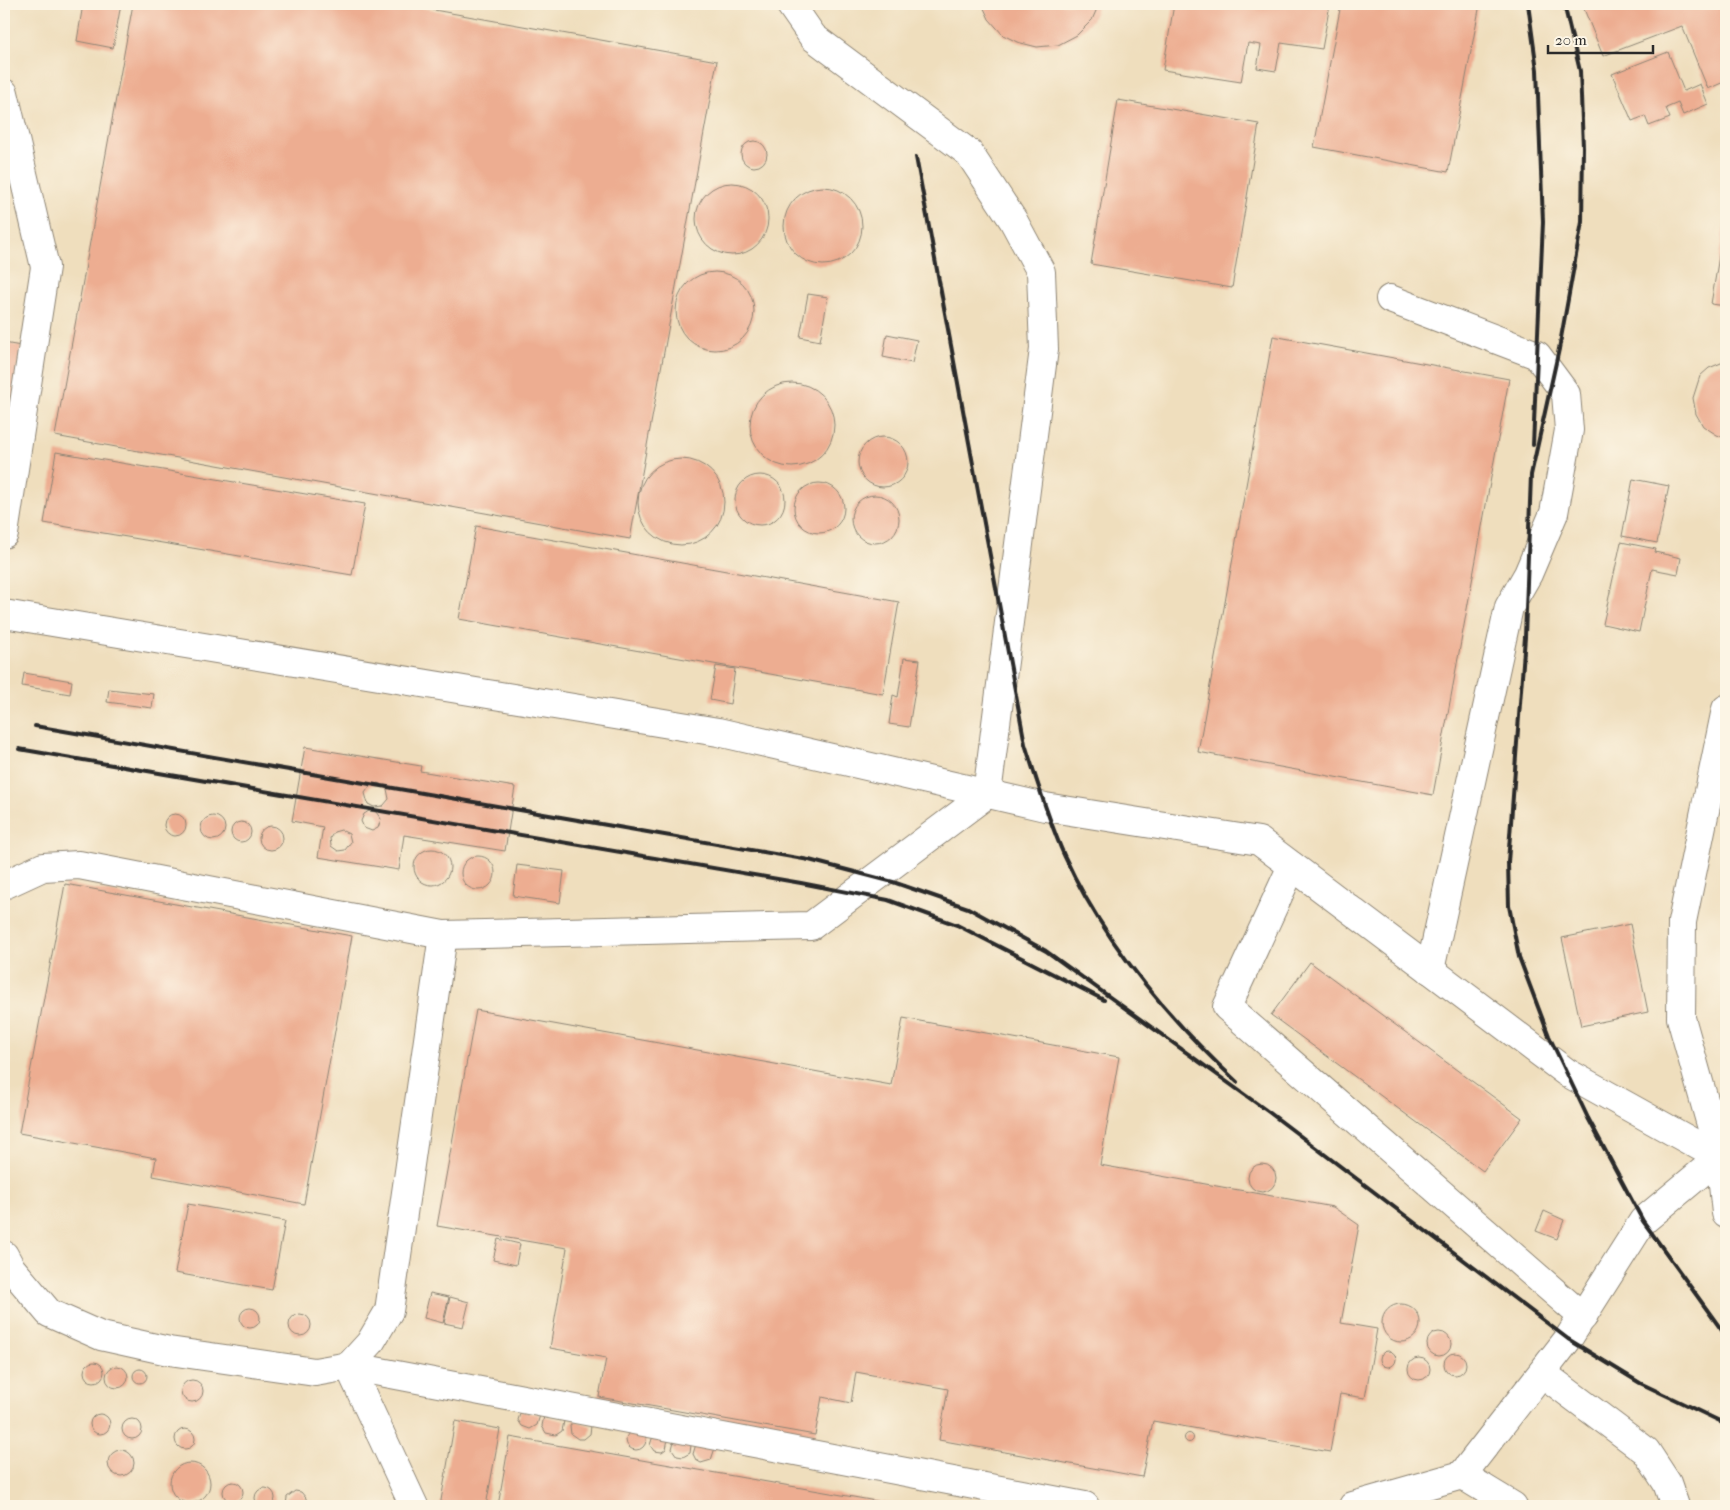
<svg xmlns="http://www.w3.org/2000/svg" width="1730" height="1510" font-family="'IM FELL French Canon',serif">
  <rect width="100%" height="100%" fill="#fcf5e5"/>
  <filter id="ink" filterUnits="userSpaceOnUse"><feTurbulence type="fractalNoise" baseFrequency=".02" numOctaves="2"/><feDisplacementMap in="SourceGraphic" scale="10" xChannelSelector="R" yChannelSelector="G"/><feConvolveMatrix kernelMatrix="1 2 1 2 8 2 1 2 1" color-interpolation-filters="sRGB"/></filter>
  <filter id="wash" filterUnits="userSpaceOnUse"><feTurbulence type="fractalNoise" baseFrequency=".0096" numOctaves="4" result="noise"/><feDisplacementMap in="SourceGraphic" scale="20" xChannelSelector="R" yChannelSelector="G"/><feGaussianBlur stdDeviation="1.12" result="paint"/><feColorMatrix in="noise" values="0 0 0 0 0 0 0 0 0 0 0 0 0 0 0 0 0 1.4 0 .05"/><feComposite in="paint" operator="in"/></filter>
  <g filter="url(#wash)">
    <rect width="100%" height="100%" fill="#efdebd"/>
    <g id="blocks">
      <!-- building -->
      <g fill="#edad91" fill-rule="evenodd">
        <polygon points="83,4 121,4 113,48 77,41"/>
        <polygon points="133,4 424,4 423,8 717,61 630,539 55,436"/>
        <polygon points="982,4 1099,4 1092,20 1077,35 1058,45 1037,47 1017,42 1003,35 989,19"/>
        <polygon points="1174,4 1206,9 1207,4 1330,4 1322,49 1281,43 1276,71 1257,68 1261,45 1248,43 1241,82 1163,70"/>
        <polygon points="1341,4 1480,4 1448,172 1314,147"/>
        <polygon points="1582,4 1726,4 1726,81 1708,89 1682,26 1603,56"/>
        <polygon points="1668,52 1684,91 1700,84 1708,104 1683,115 1678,103 1666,108 1670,118 1649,126 1645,116 1632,121 1612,74"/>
        <polygon points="1118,100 1259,124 1232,288 1091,264"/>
        <circle cx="754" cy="154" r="13"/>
        <circle cx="732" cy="219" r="36"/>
        <circle cx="823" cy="226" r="39"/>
        <polygon points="1725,220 1726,220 1726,306 1711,304"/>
        <circle cx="715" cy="311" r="39"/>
        <polygon points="808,294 828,297 820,341 800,337"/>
        <polygon points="887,334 917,340 912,363 883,357"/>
        <polygon points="1273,336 1509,379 1433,795 1198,752"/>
        <polygon points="4,343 21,346 5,442 4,442"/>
        <polygon points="1726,361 1726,438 1717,435 1703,426 1696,414 1693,398 1700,376 1709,368"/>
        <circle cx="792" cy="425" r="42"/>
        <circle cx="883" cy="462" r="25"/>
        <polygon points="56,452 365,504 352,575 44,523"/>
        <circle cx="681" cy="502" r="43"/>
        <circle cx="760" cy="500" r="25"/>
        <polygon points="1633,479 1669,486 1657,543 1622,536"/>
        <circle cx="819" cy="508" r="25"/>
        <circle cx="875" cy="519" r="24"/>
        <polygon points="476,526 899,602 883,694 459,619"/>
        <polygon points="1621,542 1656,549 1655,552 1681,558 1678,574 1652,569 1639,632 1603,624"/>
        <polygon points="904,658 920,660 909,727 889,724 893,695 898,697"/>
        <polygon points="716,666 735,669 730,704 710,700"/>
        <polygon points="24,673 72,681 70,694 22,686"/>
        <polygon points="109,689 154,694 152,708 107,702"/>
        <path d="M305,747L421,766L420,771L515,787L505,851L404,835L399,870L318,857L323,827L292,821ZM378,783L387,789L389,799L383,806L374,807L368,804L365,793L370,786ZM369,811L376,812L381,819L378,828L372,831L364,828L361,821L364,814ZM341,830L349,834L351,842L345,850L338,851L331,846L330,838L334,832Z"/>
        <circle cx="175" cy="825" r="11"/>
        <circle cx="213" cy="828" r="12"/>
        <circle cx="241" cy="832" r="10"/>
        <circle cx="271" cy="838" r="12"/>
        <circle cx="432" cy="867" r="18"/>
        <circle cx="478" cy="873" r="17"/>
        <polygon points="517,865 564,871 560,903 513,896"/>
        <polygon points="65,884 352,936 304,1204 153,1176 156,1158 19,1133"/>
        <polygon points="1630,924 1648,1012 1581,1026 1562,938"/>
        <polygon points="1310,962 1522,1118 1483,1171 1271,1015"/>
        <polygon points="476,1010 891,1085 903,1018 1119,1057 1100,1165 1333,1207 1359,1225 1341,1323 1377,1329 1365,1398 1340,1394 1330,1452 1153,1421 1142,1477 939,1440 948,1389 856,1372 851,1403 822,1397 815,1435 599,1397 606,1358 550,1348 567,1248 437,1226"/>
        <circle cx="1262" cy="1178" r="14"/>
        <polygon points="188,1204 285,1221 272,1290 175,1273"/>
        <polygon points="1544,1211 1564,1220 1557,1239 1536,1231"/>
        <polygon points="498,1239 520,1244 516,1265 493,1260"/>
        <polygon points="430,1293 449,1297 443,1323 424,1318"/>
        <polygon points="450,1297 469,1302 463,1327 444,1323"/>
        <circle cx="1401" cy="1323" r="19"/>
        <circle cx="250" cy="1318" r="10"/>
        <circle cx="300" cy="1325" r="11"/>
        <circle cx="1439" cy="1344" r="12"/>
        <circle cx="1388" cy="1359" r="8"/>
        <circle cx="1455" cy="1364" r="11"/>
        <circle cx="1419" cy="1369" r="11"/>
        <circle cx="94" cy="1372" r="10"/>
        <circle cx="117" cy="1377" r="11"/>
        <circle cx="140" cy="1376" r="7"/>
        <circle cx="192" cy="1391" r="11"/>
        <polygon points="521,1411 540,1415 537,1425 530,1429 522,1426 518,1420"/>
        <circle cx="100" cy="1424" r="10"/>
        <polygon points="544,1416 564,1421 562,1431 556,1435 546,1433 542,1426"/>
        <circle cx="132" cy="1429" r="10"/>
        <polygon points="574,1420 591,1426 590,1434 584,1439 578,1439 571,1434 570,1426"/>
        <polygon points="455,1421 500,1429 486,1506 440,1506"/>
        <circle cx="185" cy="1439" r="10"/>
        <circle cx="636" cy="1440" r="10"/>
        <circle cx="1189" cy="1438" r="4.5"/>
        <polygon points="653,1436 668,1439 666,1449 662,1452 654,1451 650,1445"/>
        <polygon points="510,1437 899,1505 899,1506 498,1506"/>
        <polygon points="674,1441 691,1445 690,1453 683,1457 677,1456 672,1449"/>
        <polygon points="696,1444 715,1448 711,1460 701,1463 696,1460 693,1454"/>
        <circle cx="121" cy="1463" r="13"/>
        <circle cx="190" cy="1483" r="20"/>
        <circle cx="233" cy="1492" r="10"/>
        <circle cx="265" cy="1498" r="10"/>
        <polygon points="295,1491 301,1492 306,1498 306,1506 286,1506 287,1497"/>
      </g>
    </g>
  </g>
  <g filter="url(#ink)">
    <use href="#blocks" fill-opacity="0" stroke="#8d8474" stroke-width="1"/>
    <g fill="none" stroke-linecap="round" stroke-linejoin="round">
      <defs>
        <g id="minor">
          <polyline points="4,93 45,267 4,534"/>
          <polyline points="1390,299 1537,355 1566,394 1569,430 1554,513 1528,574 1509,607 1430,970"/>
          <polyline points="4,614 718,732 1045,807 1259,841 1566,1072 1726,1161"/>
          <polyline points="1726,709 1682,922 1681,1018 1720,1157 1726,1213"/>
          <polyline points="1292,866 1227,1007 1583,1317"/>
          <polyline points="4,885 43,867 79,865 443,935 811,926 987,794 1044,349 1041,272 1013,220 969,153 813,37 790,4"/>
          <polyline points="4,1255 11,1268 49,1313 101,1336 169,1351 315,1372 349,1366 370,1343 389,1311 443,935"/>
          <polyline points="349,1366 1085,1506"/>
          <polyline points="349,1366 414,1506"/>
          <polyline points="1542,1373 1646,1451 1667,1483 1675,1506"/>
          <polyline points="1462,1475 1513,1506"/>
          <polyline points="1353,1506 1462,1475 1568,1339 1643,1221 1720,1157"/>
        </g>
      </defs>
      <!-- minor casing -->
      <use href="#minor" stroke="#8d8474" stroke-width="30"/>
      <!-- minor -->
      <use href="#minor" stroke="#fff" stroke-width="28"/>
      <!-- rail -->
      <g stroke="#2b2b2b" stroke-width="4">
        <polyline points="1528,4 1537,70 1543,222 1533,445"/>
        <polyline points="1564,4 1580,71 1583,147 1582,222 1559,349 1531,475 1525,637 1508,862 1509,906 1519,957 1549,1036 1588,1118 1643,1221 1726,1336"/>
        <path d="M916,157L1025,744C1037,781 1048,819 1064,855C1104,943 1167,1017 1237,1082"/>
        <polyline points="35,726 809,860 893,882 968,908 1046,951 1270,1113 1568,1339 1640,1383 1726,1424"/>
        <polyline points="19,749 801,883 888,900 957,925 1104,1000"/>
      </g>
    </g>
  </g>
  <!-- margin -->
  <rect width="1730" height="1510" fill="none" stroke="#fcf5e5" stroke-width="20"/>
  <!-- scale -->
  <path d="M1548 45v8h105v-8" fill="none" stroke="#2b2b2b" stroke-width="2.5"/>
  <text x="1555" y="45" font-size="15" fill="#2b2b2b" stroke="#fcf5e5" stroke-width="4" paint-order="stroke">20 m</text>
</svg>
